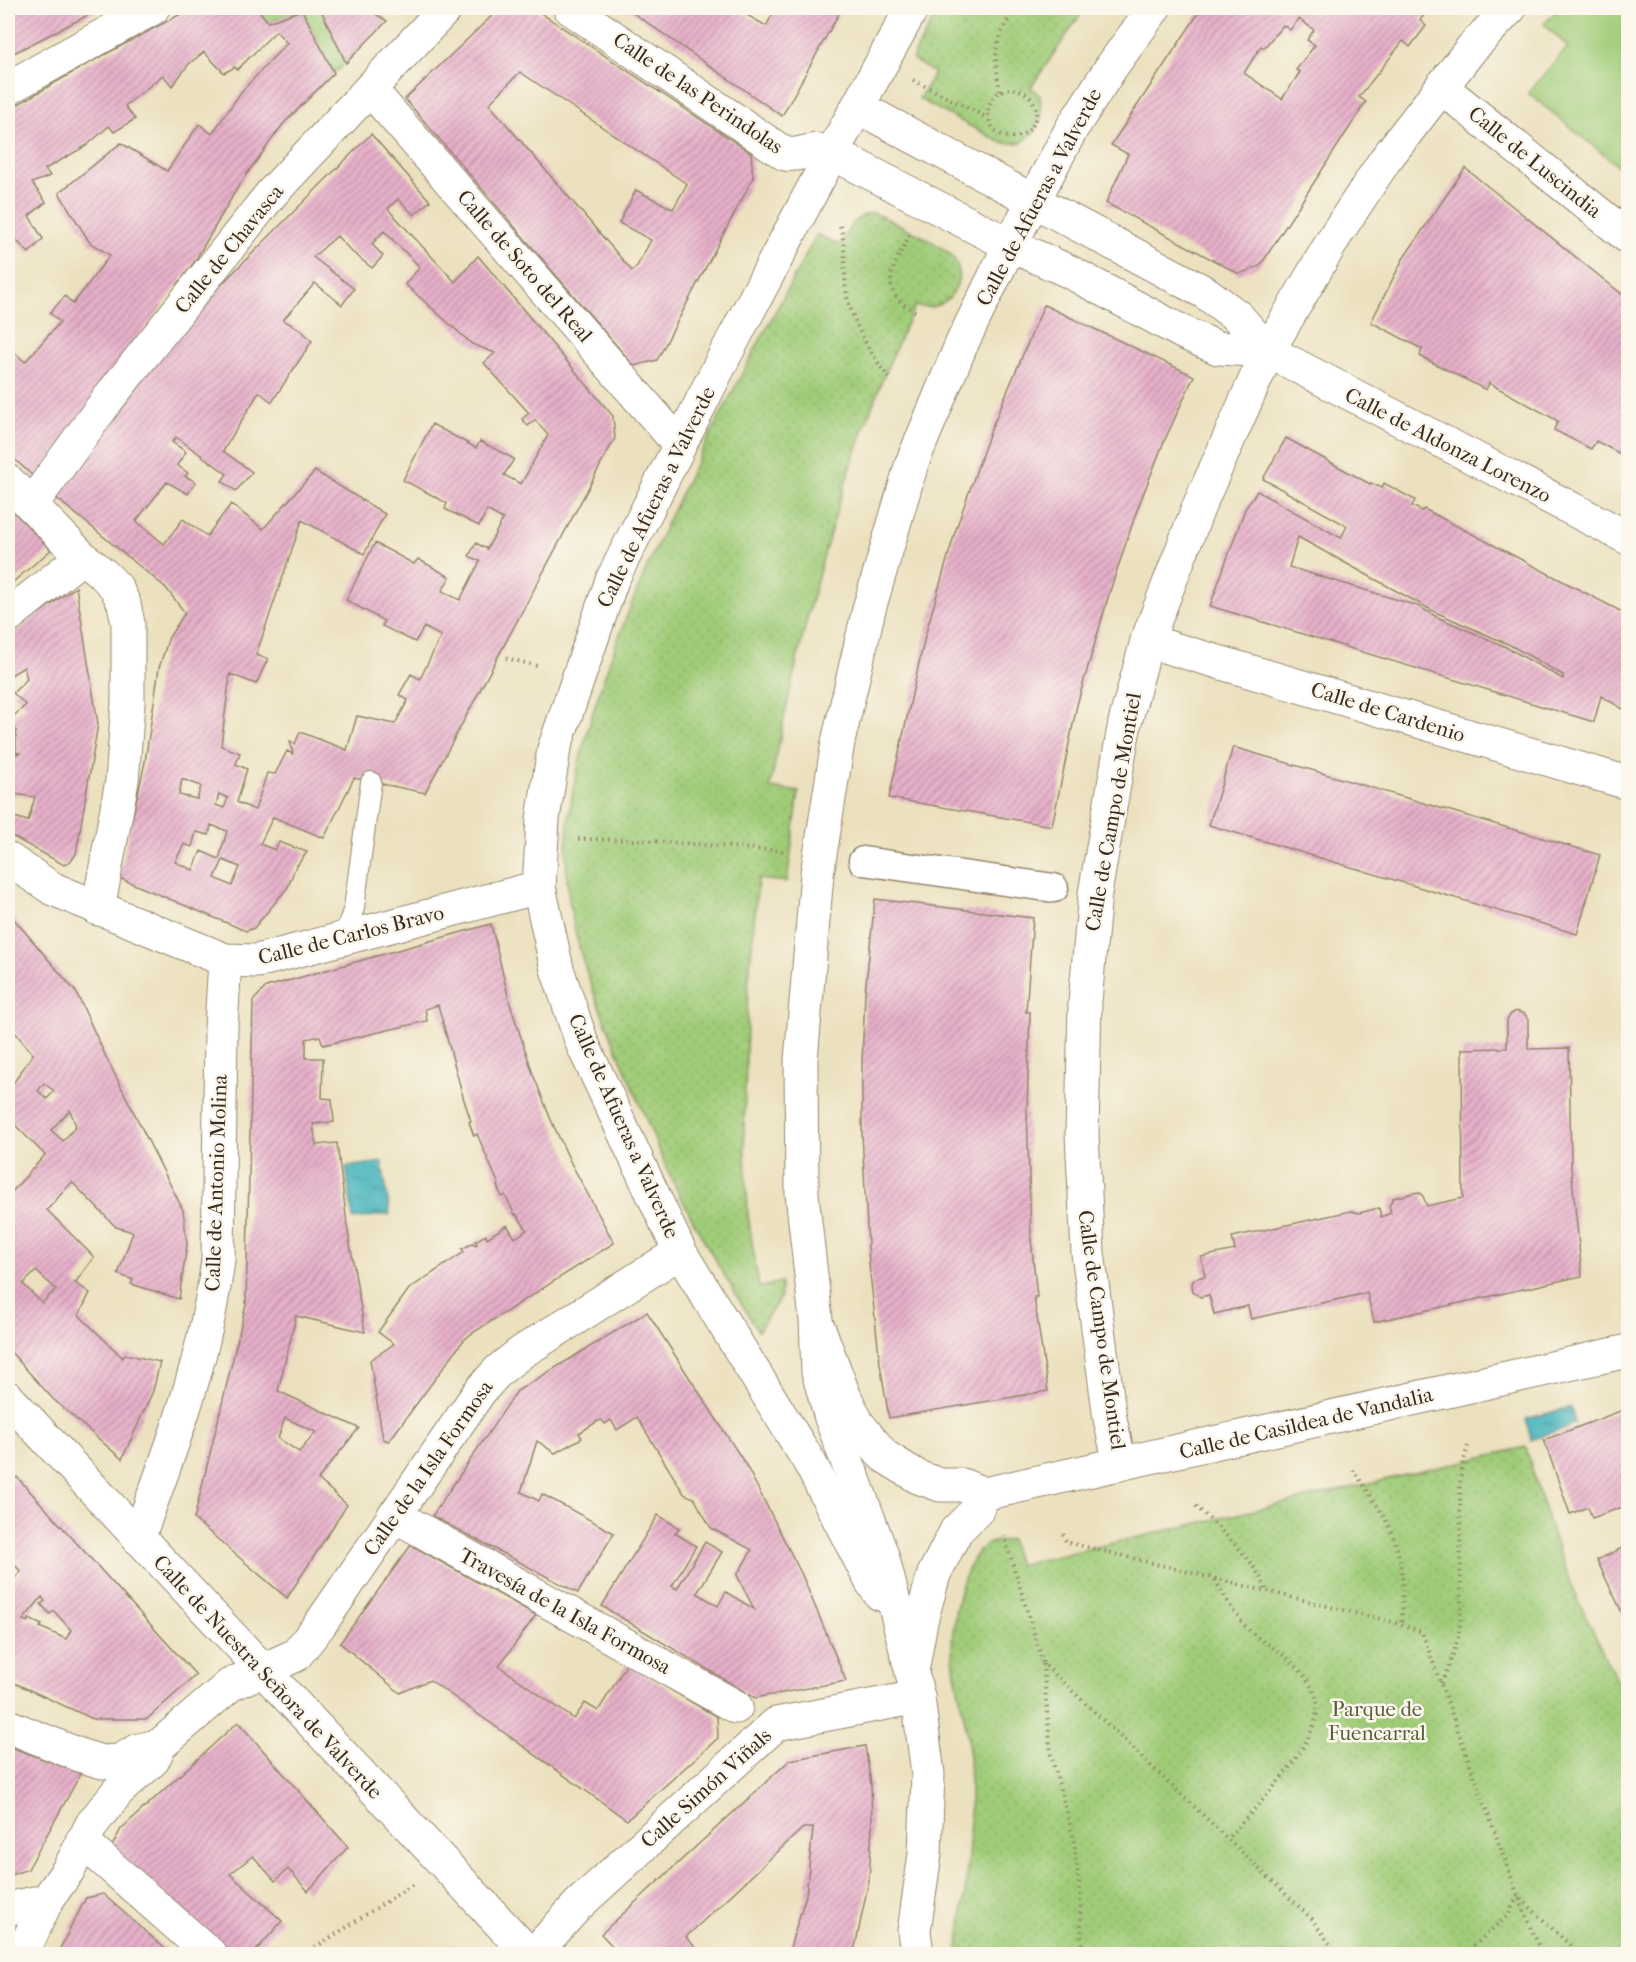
<svg xmlns="http://www.w3.org/2000/svg" width="1636" height="1962" font-family="'IM FELL French Canon',serif">
  <defs>
    <pattern id="park-dots" width="8" height="8" patternUnits="userSpaceOnUse" patternTransform="scale(1.5)"><rect width="8" height="8" fill="#a0cc78"/><path d="M2 2h.1M6 6h.1" fill="none" stroke="#8baf67" stroke-width="1.8" stroke-linecap="round"/></pattern>
    <pattern id="water-ripples" width="26" height="14" patternUnits="userSpaceOnUse" patternTransform="scale(1.5)"><rect width="26" height="14" fill="#44b4bc"/><path d="M2 4q2-2 4 0t4 0M15 11q2-2 4 0t4 0" fill="none" stroke="#3a9398"/></pattern>
    <pattern id="building-hatch" width="6" height="6" patternUnits="userSpaceOnUse" patternTransform="scale(1.5)"><rect width="6" height="6" fill="#e7b0ca"/><path d="M-1 1l2-2M0 6l6-6M5 7l2-2" fill="none" stroke="#bc8fa3"/></pattern>
  </defs>
  <rect width="100%" height="100%" fill="#fbf7ec"/>
  <filter id="ink" filterUnits="userSpaceOnUse"><feTurbulence type="fractalNoise" baseFrequency=".0167" numOctaves="2"/><feDisplacementMap in="SourceGraphic" scale="12" xChannelSelector="R" yChannelSelector="G"/><feConvolveMatrix kernelMatrix="1 2 1 2 8 2 1 2 1" color-interpolation-filters="sRGB"/></filter>
  <filter id="wash" filterUnits="userSpaceOnUse"><feTurbulence type="fractalNoise" baseFrequency=".008" numOctaves="4" result="noise"/><feDisplacementMap in="SourceGraphic" scale="24" xChannelSelector="R" yChannelSelector="G"/><feGaussianBlur stdDeviation="1.35" result="paint"/><feColorMatrix in="noise" values="0 0 0 0 0 0 0 0 0 0 0 0 0 0 0 0 0 1.4 0 .05"/><feComposite in="paint" operator="in"/></filter>
  <g filter="url(#wash)">
    <rect width="100%" height="100%" fill="#ece1bf"/>
    <!-- grass -->
    <g fill="#a0cc78" stroke="#6e7b4b" stroke-width="1.5">
      <polygon points="257,8 320,8 346,63 334,73 302,10 268,22"/>
      <polygon points="1560,8 1628,8 1628,174 1528,93 1568,47 1544,24"/>
    </g>
    <!-- park -->
    <g fill="url(#park-dots)" stroke="#6e7b4b" stroke-width="1.5">
      <polygon points="939,8 1085,8 1031,87 1040,96 1042,115 1035,132 1021,143 1002,143 919,99 934,73 912,59"/>
      <path d="M873,213C891,220 939,243 951,255C966,271 957,298 938,305C930,308 924,307 915,306C844,453 801,628 770,788L799,792L787,882L758,879L748,988L744,1130L748,1215L759,1288L781,1282V1296L758,1331C726,1278 693,1225 667,1169C652,1134 638,1099 623,1064C600,1010 577,958 569,899C559,830 578,759 599,693C651,532 738,383 817,234L839,245C850,229 853,216 873,213Z"/>
      <path d="M1526,1447L1540,1497L1572,1587L1604,1655L1628,1701V1954H957C964,1907 970,1857 970,1808C970,1786 970,1762 968,1740C964,1712 956,1686 953,1658C949,1632 961,1556 988,1544C994,1541 1004,1541 1010,1539L1018,1565Z"/>
    </g>
    <!-- water -->
    <g fill="url(#water-ripples)" stroke="#406f6d" stroke-width="1.5">
      <polygon points="382,1162 390,1214 353,1219 346,1167"/>
      <polygon points="1571,1407 1575,1424 1531,1440 1526,1419"/>
    </g>
    <g id="blocks">
      <!-- building -->
      <g fill="url(#building-hatch)" fill-rule="evenodd">
        <polygon points="8,8 102,8 8,56"/>
        <polygon points="192,8 257,8 268,22 302,10 334,73 283,124 239,185 195,261 36,479 8,453 8,346 25,362 60,322 50,313 65,296 73,304 110,255 90,243 59,193 121,143 167,171 199,124 212,134 241,92 287,43 276,31 237,70 235,67 224,73 204,52 189,64 172,86 163,75 125,106 135,119 114,132 109,126 86,146 45,169 50,176 32,183 46,202 29,216 43,239 29,253 8,232 8,110 89,63"/>
        <polygon points="320,8 366,8 387,21 346,63"/>
        <path d="M500,8H533L751,153L753,178L657,360L634,366L405,99ZM520,72L687,184L673,209L636,190L619,223L651,240L637,266L632,271L489,104Z"/>
        <polygon points="626,8 735,8 766,26 776,8 842,8 782,116"/>
        <path d="M1202,8H1430L1420,20L1426,26L1410,47L1403,41L1359,97L1366,102L1260,266L1239,274L1106,203L1128,154L1111,145ZM1299,19L1314,30L1307,40L1315,45L1296,70L1300,72L1282,99L1244,73L1261,46L1264,48L1283,25L1290,30Z"/>
        <path d="M371,134L430,201L414,215L398,199L388,209L455,282L478,256L613,416L615,438L425,793L354,778L324,838L273,817L260,844L275,850L279,842L307,852L295,868L288,887L254,928L246,931L119,878L145,762L159,668L169,637L185,613L166,588L54,496L106,420L205,301ZM384,231L420,267L405,284L472,344L495,353L484,363L529,413L522,419L528,426L535,420L548,435L521,484L504,475L514,459L480,441L476,448L432,424L403,480L447,503L445,509L479,526L487,510L503,519L487,549L476,543L469,556L480,561L460,600L442,591L450,577L418,559L414,564L375,543L346,600L384,621L382,626L415,642L424,627L441,636L420,679L411,674L399,695L408,700L395,724L357,716L347,750L300,732L295,744L290,741L293,754L287,751L275,774L267,773L255,810L237,802L247,769L236,764L240,753L221,746L230,674L256,684L268,659L256,655L302,520L364,554L385,514L315,471L263,529L231,504L207,536L183,519L164,544L136,521L167,482L188,494L196,482L185,476L188,473L177,465L186,452L172,442L176,437L227,474L222,481L236,491L252,472L223,451L259,392L272,402L312,341L301,330L283,320L315,283L342,305L354,289L313,257L337,236L352,252L372,268L383,256L372,244ZM182,779L201,786L197,799L179,795ZM219,794L228,798L224,808L216,805ZM211,825L227,831L219,859L201,851L193,870L175,862L184,844L192,847L196,832L209,835ZM223,860L240,867L232,886L215,878Z"/>
        <polygon points="1465,168 1628,299 1628,458 1596,441 1591,449 1554,430 1558,421 1489,383 1486,390 1420,356 1422,349 1371,322 1403,259"/>
        <polygon points="1044,305 1194,376 1163,444 1137,510 1109,594 1077,705 1052,826 889,798 926,632 956,529 990,432"/>
        <path d="M1286,438L1370,484L1371,483L1382,488L1384,483L1415,500L1412,506L1422,511L1424,509L1628,615V712L1601,696L1594,722L1210,606L1245,509L1257,491L1341,538L1347,526L1263,479ZM1298,537L1433,611L1510,645L1563,675V679L1504,646L1437,617L1418,606L1289,567Z"/>
        <polygon points="8,506 51,550 8,586"/>
        <path d="M76,587L98,724L76,854L72,860L64,865L8,834V757L20,753L16,752V730L8,725V721L26,705L13,693L27,679L24,667L8,677V638L32,618ZM14,794L35,797L28,821L8,815Z"/>
        <polygon points="1233,747 1600,855 1577,934 1209,825"/>
        <polygon points="875,899 1033,918 1026,1012 1030,1012 1027,1110 1031,1239 1037,1297 1034,1297 1048,1391 889,1418 880,1364 869,1264 862,1134 862,1064 865,993"/>
        <path d="M8,912L76,992L106,1057L183,1210L187,1244L179,1299L131,1284L133,1280L118,1274L133,1232L116,1227L72,1182L47,1210L94,1257L75,1283L90,1293L79,1315L123,1358L125,1354L160,1362L153,1391L122,1459L53,1399L8,1349V1196L45,1155L8,1118V1091L33,1054L8,1024ZM44,1083L54,1091L47,1099L38,1091ZM70,1110L76,1126L63,1141L51,1130ZM36,1271L56,1289L42,1303L23,1284Z"/>
        <path d="M491,924L510,1004L533,1074L551,1120L571,1163L614,1243L471,1334L463,1341L389,1441L383,1439L370,1360L394,1344L378,1332L409,1289L464,1252L462,1249L473,1243L475,1245L477,1244L475,1241L486,1235L487,1238L507,1225L515,1238L527,1230L516,1214L515,1215L505,1195L502,1197L497,1186L499,1185L477,1134L474,1136L469,1122L471,1121L464,1100L438,1005L425,1009L427,1021L323,1045L320,1036L306,1039V1058H323L322,1098L332,1099L334,1122L313,1124L316,1145L337,1143L348,1232L365,1332L296,1316L278,1391L359,1428L318,1479L347,1505L287,1598L194,1519L246,1305L253,1001L266,987ZM285,1418L316,1432L299,1452L278,1438Z"/>
        <polygon points="1516,1011 1525,1014 1528,1020 1528,1049 1569,1048 1571,1167 1582,1276 1374,1322 1367,1293 1251,1319 1248,1306 1214,1314 1209,1295 1200,1297 1193,1291 1192,1285 1193,1281 1197,1278 1205,1276 1201,1257 1235,1250 1232,1237 1351,1211 1359,1213 1379,1208 1381,1217 1391,1213 1389,1206 1393,1198 1418,1192 1422,1194 1427,1206 1463,1198 1462,1049 1507,1048 1507,1020 1511,1014"/>
        <polygon points="647,1312 746,1465 802,1575 846,1681 755,1698 602,1606 658,1515 679,1528 675,1533 696,1546 672,1586 677,1589 705,1542 722,1552 697,1593 718,1606 726,1592 754,1609 737,1575 752,1550 711,1528 694,1498 684,1494 637,1417 617,1430 611,1420 605,1424 602,1420 598,1421 579,1433 582,1438 555,1453 537,1441 521,1492 539,1501 542,1494 614,1533 578,1593 432,1516 517,1391"/>
        <polygon points="1628,1408 1628,1505 1592,1518 1588,1507 1570,1514 1544,1440"/>
        <path d="M17,1477L196,1675L147,1719H93L8,1680V1577L13,1580L21,1572L8,1557V1486ZM42,1597L45,1601L41,1604L50,1614L54,1611L71,1630L66,1639L40,1627L42,1625L29,1619L28,1622L23,1620Z"/>
        <polygon points="411,1545 536,1615 499,1666 574,1719 585,1703 598,1711 627,1664 717,1717 718,1738 627,1820 430,1680 400,1693 340,1643"/>
        <polygon points="1628,1545 1628,1617 1625,1619 1597,1560"/>
        <polygon points="238,1722 348,1847 308,1891 288,1869 275,1881 253,1856 230,1874 282,1921 253,1954 231,1954 111,1848 121,1829"/>
        <polygon points="8,1746 78,1772 80,1775 28,1869 8,1876"/>
        <polygon points="865,1746 871,1784 872,1825 869,1880 856,1943 852,1954 788,1954 806,1895 813,1828 803,1828 686,1937 702,1954 620,1954 601,1934 790,1760"/>
        <polygon points="103,1894 156,1941 171,1954 57,1954 86,1898"/>
      </g>
    </g>
  </g>
  <g filter="url(#ink)">
    <use href="#blocks" fill-opacity="0" stroke="#94866e" stroke-width="1.5"/>
    <g fill="none" stroke-linecap="round" stroke-linejoin="round">
      <defs>
        <polyline id="service" points="343,939 354,908 371,782"/>
        <polyline id="pedestrian" points="863,861 1054,888"/>
        <g id="minor">
          <path d="M570,8L785,154C804,157 810,145 832,153L1010,245L1068,271L1184,333L1218,348L1268,351"/>
          <polyline points="1441,87 1628,237"/>
          <polyline points="8,88 153,8"/>
          <polyline points="370,89 679,444"/>
          <polyline points="858,107 1206,293 1238,317 1268,351 1628,538"/>
          <polyline points="8,481 82,557 103,574 116,587 124,604 128,623 128,703 122,781 98,909"/>
          <polyline points="31,505 108,399 271,194 446,8"/>
          <polyline points="8,616 82,557"/>
          <polyline points="1147,641 1628,783"/>
          <polyline points="8,859 53,889 225,960 257,961 539,887"/>
          <polyline points="819,1329 844,1395 858,1424 884,1456 918,1477 940,1485 962,1485 984,1494 1628,1351"/>
          <polyline points="1120,1464 1110,1419 1088,1253 1082,1134 1085,1002 1095,893 1125,722 1147,641 1199,506 1268,351 1337,233 1385,160 1471,49 1510,8"/>
          <polyline points="394,1515 736,1707"/>
          <path d="M138,1538C172,1448 206,1356 218,1260L221,1027L225,960"/>
          <polyline points="912,1672 921,1621 934,1574 956,1531 977,1510 984,1494"/>
          <polyline points="8,1726 82,1756 102,1762 119,1761 139,1750 158,1746"/>
          <polyline points="82,1841 210,1954"/>
          <polyline points="8,1909 47,1900"/>
          <polyline points="22,1954 47,1900 69,1869 92,1824 118,1791 153,1760 160,1745 230,1685 296,1655 321,1623 480,1391 499,1370 522,1352 680,1252"/>
          <polyline points="534,1954 578,1905 776,1724 918,1697"/>
        </g>
        <g id="tertiary">
          <polyline points="880,1594 871,1581 810,1463 680,1252 582,1043 557,969 539,887 543,819 554,749 612,580 724,357 832,153 912,8"/>
          <polyline points="917,1954 914,1931 925,1854 928,1774 918,1697 882,1555 831,1418 818,1372 816,1320 802,1194 801,1060 817,874 838,742 869,609 912,463 962,343 1010,245 1072,128 1112,66 1154,8"/>
        </g>
        <polyline id="secondary" points="8,1398 529,1954"/>
      </defs>
      <!-- service casing -->
      <use href="#service" stroke="#94866e" stroke-width="22"/>
      <!-- pedestrian casing -->
      <use href="#pedestrian" stroke="#94866e" stroke-width="31"/>
      <!-- minor casing -->
      <use href="#minor" stroke="#94866e" stroke-width="35"/>
      <!-- tertiary casing -->
      <use href="#tertiary" stroke="#94866e" stroke-width="35"/>
      <!-- secondary casing -->
      <use href="#secondary" stroke="#94866e" stroke-width="35"/>
      <!-- path -->
      <g stroke="#94866e" stroke-width="4" stroke-dasharray="1.5 4.5" stroke-linecap="butt">
        <polyline points="913,80 988,118"/>
        <circle cx="1012" cy="113" r="24"/>
        <path d="M1000,91C993,52 994,42 1015,8"/>
        <path d="M840,226C848,250 842,277 848,301C856,328 873,359 891,380"/>
        <path d="M910,235C892,268 875,292 918,313"/>
        <polyline points="506,658 537,666"/>
        <polyline points="578,839 639,840 783,851"/>
        <path d="M1353,1470C1367,1490 1386,1516 1394,1539C1404,1565 1404,1597 1401,1624"/>
        <path d="M1196,1506C1222,1532 1253,1557 1267,1591"/>
        <polyline points="1063,1534 1066,1542 1401,1624 1422,1632 1518,1896 1542,1954"/>
        <polyline points="1004,1535 1043,1663 1312,1919 1337,1954"/>
        <path d="M1215,1580C1225,1597 1235,1616 1249,1630C1260,1641 1275,1647 1286,1657C1299,1669 1314,1684 1317,1702C1322,1743 1254,1808 1228,1838"/>
        <polyline points="1043,1664 1051,1755 1074,1839 1080,1895 1082,1954"/>
        <path d="M1441,1683C1452,1660 1459,1641 1461,1616L1460,1482L1462,1467L1468,1446"/>
        <polyline points="305,1954 412,1885"/>
        <polyline points="1465,1954 1508,1915 1518,1896 1579,1954"/>
      </g>
      <!-- service -->
      <use href="#service" stroke="#fff" stroke-width="20"/>
      <!-- pedestrian -->
      <use href="#pedestrian" stroke="#fff" stroke-width="28"/>
      <!-- minor -->
      <use href="#minor" stroke="#fff" stroke-width="33"/>
      <!-- tertiary -->
      <use href="#tertiary" stroke="#fff" stroke-width="33"/>
      <!-- secondary -->
      <use href="#secondary" stroke="#fff" stroke-width="33"/>
    </g>
  </g>
  <g text-anchor="middle" dominant-baseline="central" stroke-width="5" stroke-linejoin="round" paint-order="stroke">
    <!-- street labels -->
    <g font-size="21" fill="#3b2a1e" stroke="#fbf7ec">
      <text transform="translate(698 93) rotate(34)">Calle de las Perindolas</text>
      <text transform="translate(1535 162) rotate(39)">Calle de Luscindia</text>
      <text transform="translate(1039 197) rotate(-62)">Calle de Afueras a Valverde</text>
      <text transform="translate(229 249) rotate(-51)">Calle de Chavasca</text>
      <text transform="translate(525 266) rotate(49)">Calle de Soto del Real</text>
      <text transform="translate(1448 445) rotate(27)">Calle de Aldonza Lorenzo</text>
      <text transform="translate(656 497) rotate(-64)">Calle de Afueras a Valverde</text>
      <text transform="translate(1388 712) rotate(17)">Calle de Cardenio</text>
      <text transform="translate(1113 812) rotate(-80)">Calle de Campo de Montiel</text>
      <text transform="translate(351 935) rotate(-14)">Calle de Carlos Bravo</text>
      <text transform="translate(624 1126) rotate(66)">Calle de Afueras a Valverde</text>
      <text transform="translate(216 1183) rotate(-88)">Calle de Antonio Molina</text>
      <text transform="translate(1102 1330) rotate(82)">Calle de Campo de Montiel</text>
      <text transform="translate(1306 1423) rotate(-13)">Calle de Casildea de Vandalia</text>
      <text transform="translate(428 1468) rotate(-55)">Calle de la Isla Formosa</text>
      <text transform="translate(565 1611) rotate(29)">Travesía de la Isla Formosa</text>
      <text transform="translate(268 1677) rotate(47)">Calle de Nuestra Señora de Valverde</text>
      <text transform="translate(706 1788) rotate(-42)">Calle Simón Viñals</text>
    </g>
    <!-- park labels -->
    <g font-size="21" fill="#595b39" stroke="#fbf7ec">
      <text x="1377" y="1709">Parque de<tspan x="1377" dy="24">Fuencarral</tspan></text>
    </g>
  </g>
  <!-- margin -->
  <rect width="1636" height="1962" fill="none" stroke="#fbf7ec" stroke-width="30"/>
</svg>
